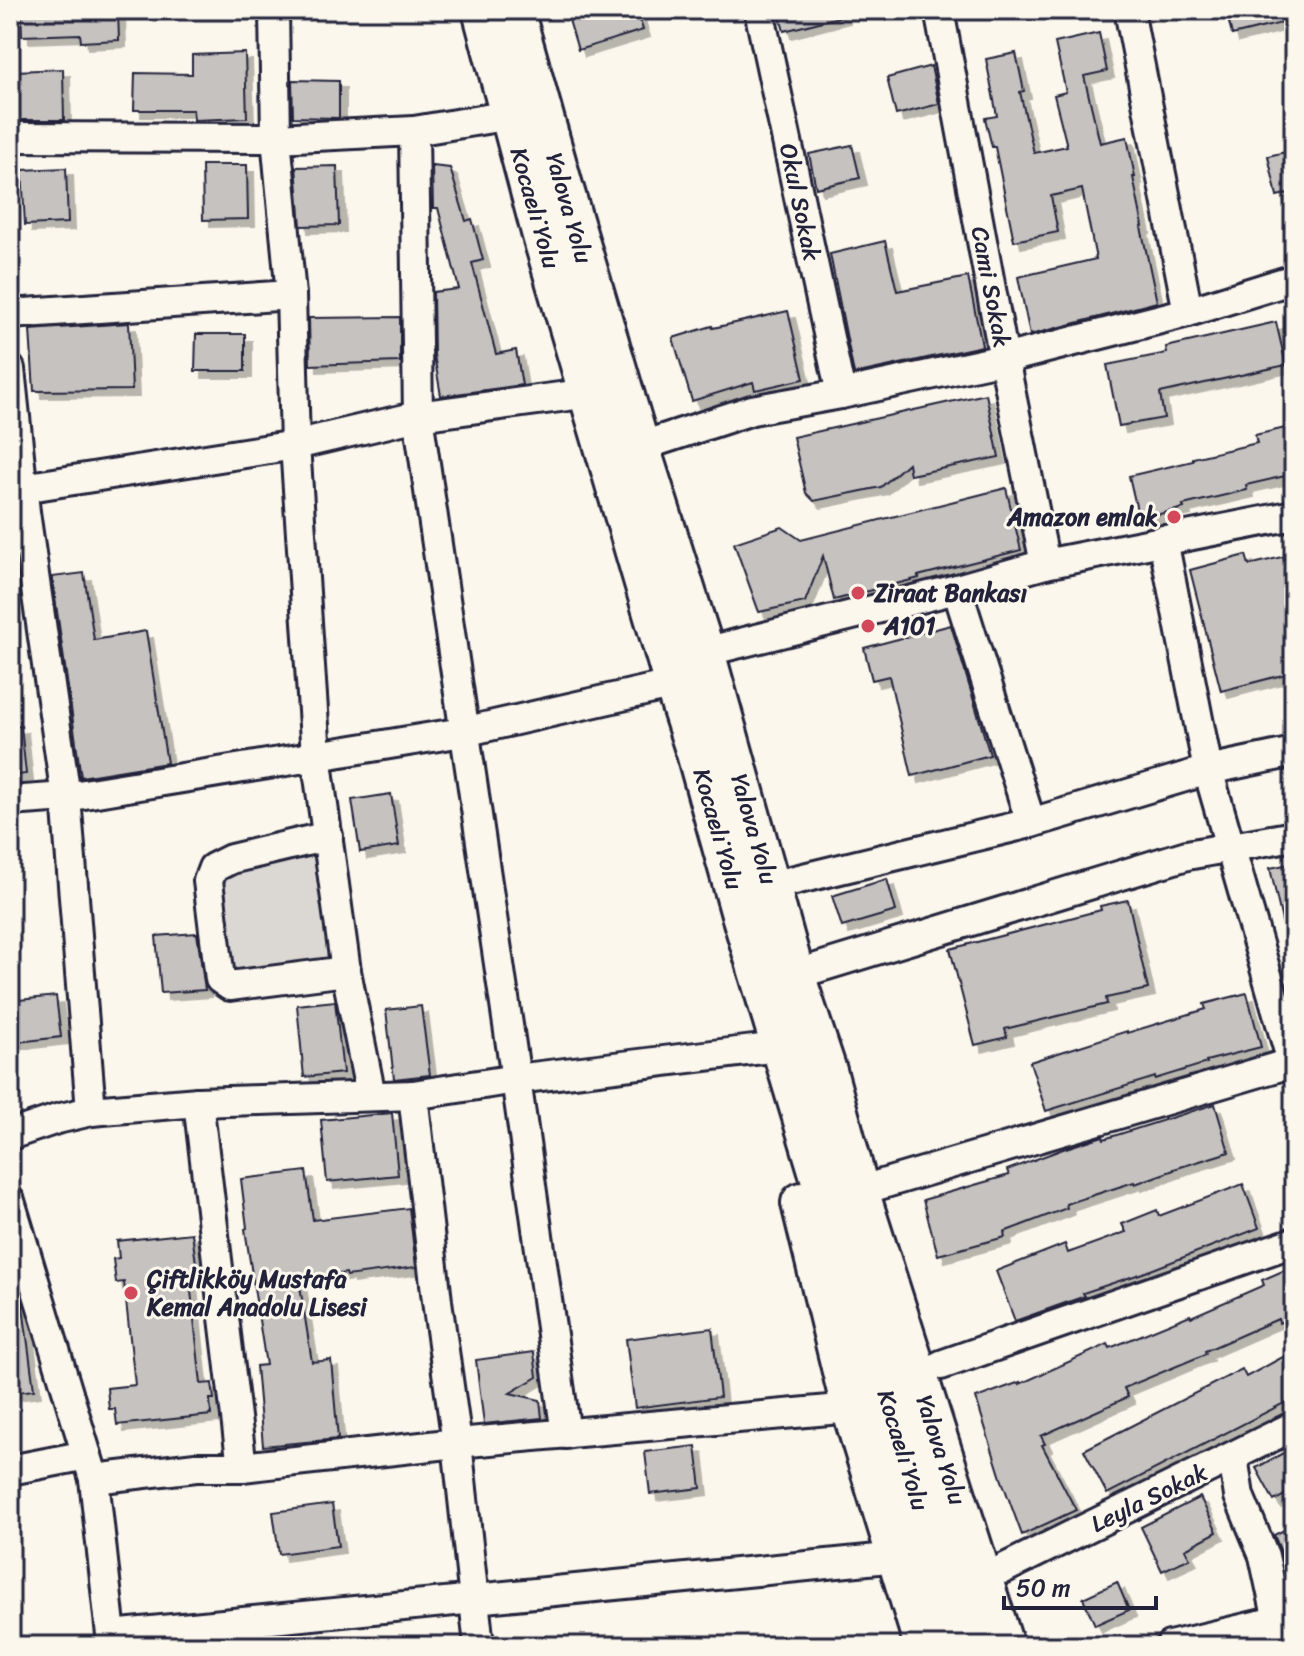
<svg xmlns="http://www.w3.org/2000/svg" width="1304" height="1656" font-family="Sriracha,sans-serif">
  <defs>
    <filter id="shadow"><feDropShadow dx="7" dy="7" stdDeviation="0" flood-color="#0004"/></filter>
  </defs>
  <rect width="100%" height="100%" fill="#fbf7ec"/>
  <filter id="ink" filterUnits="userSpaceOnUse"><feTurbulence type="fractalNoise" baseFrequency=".0125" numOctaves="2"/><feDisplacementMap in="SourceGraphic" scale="16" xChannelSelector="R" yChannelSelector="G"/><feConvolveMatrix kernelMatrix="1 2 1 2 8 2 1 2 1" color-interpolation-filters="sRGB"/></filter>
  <g filter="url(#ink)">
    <!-- green -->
    <polygon fill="#dbd8d3" stroke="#7e7d87" stroke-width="2" points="313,850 331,962 229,976 222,881 227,876"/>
    <!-- building -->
    <g fill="#c6c2c0" stroke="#22223b" stroke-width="2" filter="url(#shadow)">
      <polygon points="21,10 118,10 119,40 81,42 80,34 22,36"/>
      <polygon points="566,10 637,10 643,30 578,50"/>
      <polygon points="778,10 843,10 843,16 784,31"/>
      <polygon points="1226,10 1294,10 1294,20 1232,35"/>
      <polygon points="1099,33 1107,71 1084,76 1100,143 1127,137 1135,177 1133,177 1143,226 1141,227 1157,302 1030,335 1018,277 1096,259 1082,189 1051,196 1058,232 1014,241 995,147 992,147 985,118 997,116 986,59 1016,53 1024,91 1020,92 1034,153 1067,146 1054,95 1066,92 1055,43"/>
      <polygon points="245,53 247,118 194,120 193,110 134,110 135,73 192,74 192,55"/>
      <polygon points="931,66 939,104 896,115 887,78"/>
      <polygon points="63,69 64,120 17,120 15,71"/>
      <polygon points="292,80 339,81 339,118 293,117"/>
      <polygon points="852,145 860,178 816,188 809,154"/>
      <polygon points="1294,150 1294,192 1277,196 1268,156"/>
      <polygon points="202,165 247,165 248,219 203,220"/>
      <polygon points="337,166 339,225 301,226 296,167"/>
      <polygon points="432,166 450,168 466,221 472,219 483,260 472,263 496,354 516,350 522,385 441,396 434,355 433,292 459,289 438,208 433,208"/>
      <polygon points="66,168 68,223 25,225 22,170"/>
      <polygon points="885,241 897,291 968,277 982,346 854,374 830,254"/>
      <polygon points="788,311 804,379 755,390 753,382 692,401 673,338 712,326 713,328"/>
      <polygon points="400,317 400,362 310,365 309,318"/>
      <polygon points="1276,322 1286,365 1160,393 1164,418 1119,426 1107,365 1167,353 1166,347"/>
      <polygon points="129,323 132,390 34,391 30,330"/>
      <polygon points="196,334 245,334 245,371 195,371"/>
      <polygon points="986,394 999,457 910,475 908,463 881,487 814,501 806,493 793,437"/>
      <polygon points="1294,426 1294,474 1246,485 1247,490 1183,505 1184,508 1139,519 1129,476 1193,461 1193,458 1257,443 1255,435"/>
      <polygon points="1006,488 1021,550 918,576 919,578 834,600 823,556 805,602 759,612 734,543 782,527 801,540"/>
      <polygon points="1294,554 1294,672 1221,691 1190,570 1246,555 1249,565"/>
      <polygon points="84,573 94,640 146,631 167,763 81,777 52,577"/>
      <polygon points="951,625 990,755 912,776 889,676 872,680 864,648"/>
      <polygon points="21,726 26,774 10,776 10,727"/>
      <polygon points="391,794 399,846 360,852 352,800"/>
      <polygon points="1294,863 1294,942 1287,943 1270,868"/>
      <polygon points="887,879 896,911 842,927 832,896"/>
      <polygon points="1128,900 1148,989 1106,998 1107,1004 1005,1029 1007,1037 975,1045 950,949 1101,910 1100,906"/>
      <polygon points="197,933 205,990 161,993 156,936"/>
      <polygon points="1247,993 1261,1047 1206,1061 1207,1063 1155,1079 1155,1077 1046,1111 1030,1062 1127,1031 1127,1033 1206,1009 1204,1004"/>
      <polygon points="56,996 61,1037 10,1043 10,1001"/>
      <polygon points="335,1001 343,1073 304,1077 297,1005"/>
      <polygon points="421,1006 430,1075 394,1079 386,1010"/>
      <polygon points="1215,1104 1229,1152 1174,1169 1174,1170 1135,1184 1134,1182 1066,1204 1067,1208 1004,1232 1005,1237 938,1255 923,1200 1009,1175 1007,1170 1063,1149 1103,1136 1104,1139"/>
      <polygon points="392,1113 398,1175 327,1182 321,1120"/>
      <polygon points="306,1171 313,1220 409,1208 416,1267 347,1276 346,1273 299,1280 312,1362 331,1360 338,1439 263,1446 256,1366 266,1365 245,1229 247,1228 241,1179"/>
      <polygon points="1243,1184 1259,1228 1143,1273 1083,1293 1085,1296 1015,1321 996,1271 1065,1244 1068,1253 1126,1232 1122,1224 1157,1210 1159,1216"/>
      <polygon points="192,1233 197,1271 189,1272 201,1384 212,1383 214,1399 210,1399 211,1415 117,1425 115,1409 109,1409 107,1388 135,1385 124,1282 116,1283 113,1259 119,1258 117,1241"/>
      <polygon points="1294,1266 1294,1317 1279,1323 1278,1319 1205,1351 1206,1354 1124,1388 1128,1397 1041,1436 1045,1444 1042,1445 1076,1510 1022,1535 1001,1478 976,1398 1020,1382 1020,1384 1108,1344 1110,1348 1190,1315 1191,1317 1264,1285 1262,1280"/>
      <polygon points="18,1287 22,1299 34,1390 10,1393 10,1288"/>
      <polygon points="712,1328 720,1397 635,1408 626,1339"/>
      <polygon points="1294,1351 1294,1398 1107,1494 1084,1450 1242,1369 1246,1377"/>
      <polygon points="534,1352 537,1377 510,1393 540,1400 542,1418 484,1424 476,1360"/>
      <polygon points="696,1446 701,1488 650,1494 645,1452"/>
      <polygon points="1294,1447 1294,1490 1274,1501 1256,1468"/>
      <polygon points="1200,1497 1217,1532 1185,1549 1190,1558 1162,1571 1141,1527"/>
      <polygon points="332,1504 338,1546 279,1554 273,1512"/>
      <polygon points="1294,1525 1294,1600 1291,1600 1281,1552 1274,1535"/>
      <polygon points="1117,1582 1129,1610 1095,1625 1083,1598"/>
    </g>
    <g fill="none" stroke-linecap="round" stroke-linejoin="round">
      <defs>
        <g id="minor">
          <polyline points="274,10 276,138 291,295 295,445 316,755 346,971 371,1096"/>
          <polyline points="759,10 841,394"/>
          <polyline points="939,10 1004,359 1045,564"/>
          <polyline points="1129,10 1188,312"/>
          <polyline points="414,131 418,416 516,1079 566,1434"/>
          <polyline points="10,137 276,138 414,131 510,115"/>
          <polyline points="10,314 291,295"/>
          <polyline points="10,369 25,512 66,797 91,1111"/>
          <polyline points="639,447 752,410 841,394 1004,359 1188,312 1294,279"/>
          <polyline points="10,490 295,445 418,416 590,393"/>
          <polyline points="1163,540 1208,770 1292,1062"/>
          <polyline points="957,589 1031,823"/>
          <polyline points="704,652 957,589 1045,564 1294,515"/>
          <polyline points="10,801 66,797 463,732 675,684"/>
          <polyline points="328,836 231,859 213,868 208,881 220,979 230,986 346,971"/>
          <polyline points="770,886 1031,823 1208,770 1294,752"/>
          <polyline points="794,975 1187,855 1294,836"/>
          <polyline points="413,1095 437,1301 457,1443 479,1646"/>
          <polyline points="198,1102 242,1467"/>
          <polyline points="10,1135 57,1119 91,1111 198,1102 413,1095 516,1079 762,1049"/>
          <polyline points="879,1185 1294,1062"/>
          <polyline points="10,1201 94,1479 111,1635 114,1646"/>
          <polyline points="941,1365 1294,1242"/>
          <polyline points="1233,1457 1239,1496 1264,1556 1278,1621"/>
          <polyline points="10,1470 87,1455"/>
          <polyline points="94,1479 196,1467 242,1467 457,1443 852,1408"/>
          <polyline points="1003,1569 1294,1426"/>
          <polyline points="111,1635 898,1557"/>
          <polyline points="1170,1646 1293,1617"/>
        </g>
        <g id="highway">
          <polyline points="483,10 542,232 673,678 697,753 741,911 962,1646"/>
          <polyline points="513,10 562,186 639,447 704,652 794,975 826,1071 860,1197 1003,1646"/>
          <polyline points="802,1203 852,1408 925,1646"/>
        </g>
      </defs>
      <!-- minor casing -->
      <use href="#minor" stroke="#22223b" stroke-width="34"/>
      <!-- highway casing -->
      <use href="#highway" stroke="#22223b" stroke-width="46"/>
      <!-- minor -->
      <use href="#minor" stroke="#fbf7ec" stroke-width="28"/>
      <!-- highway -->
      <use href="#highway" stroke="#fbf7ec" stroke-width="40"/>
    </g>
  </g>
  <!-- markers -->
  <g fill="#d1495b" stroke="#fbf7ec" stroke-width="3">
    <circle cx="1174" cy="517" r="8"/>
    <circle cx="858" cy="593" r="8"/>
    <circle cx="868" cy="626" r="8"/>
    <circle cx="131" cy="1293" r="8"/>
  </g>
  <g text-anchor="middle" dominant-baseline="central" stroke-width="6" stroke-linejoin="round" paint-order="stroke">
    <!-- street labels -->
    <g font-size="24" fill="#22223b" stroke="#fbf7ec">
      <text transform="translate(800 202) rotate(78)">Okul Sokak</text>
      <text transform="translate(535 208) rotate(74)">Kocaeli̇ Yolu</text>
      <text transform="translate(569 208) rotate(74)">Yalova Yolu</text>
      <text transform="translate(991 287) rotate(79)">Cami Sokak</text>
      <text transform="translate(718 829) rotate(74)">Kocaeli̇ Yolu</text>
      <text transform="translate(754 829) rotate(74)">Yalova Yolu</text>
      <text transform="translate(903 1450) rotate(73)">Kocaeli̇ Yolu</text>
      <text transform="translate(941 1450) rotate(72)">Yalova Yolu</text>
      <text transform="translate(1149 1498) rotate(-26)">Leyla Sokak</text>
    </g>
    <!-- poi labels -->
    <g font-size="24" font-weight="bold" fill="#22223b" stroke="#fbf7ec" text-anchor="start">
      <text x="1158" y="517" text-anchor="end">Amazon emlak</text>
      <text x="874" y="593">Ziraat Bankası</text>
      <text x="884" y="626">A101</text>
      <text x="147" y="1279">Çiftlikköy Mustafa<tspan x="147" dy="28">Kemal Anadolu Lisesi</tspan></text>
    </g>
  </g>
  <!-- margin -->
  <rect width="1304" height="1656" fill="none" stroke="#fbf7ec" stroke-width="40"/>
  <rect x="20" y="20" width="1264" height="1616" fill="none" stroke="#22223b" stroke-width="3" filter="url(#ink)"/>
  <!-- scale -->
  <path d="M1004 1596v12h152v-12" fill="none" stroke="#22223b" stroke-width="4"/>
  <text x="1016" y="1596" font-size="24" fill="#22223b" stroke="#fbf7ec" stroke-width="6" paint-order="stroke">50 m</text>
</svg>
